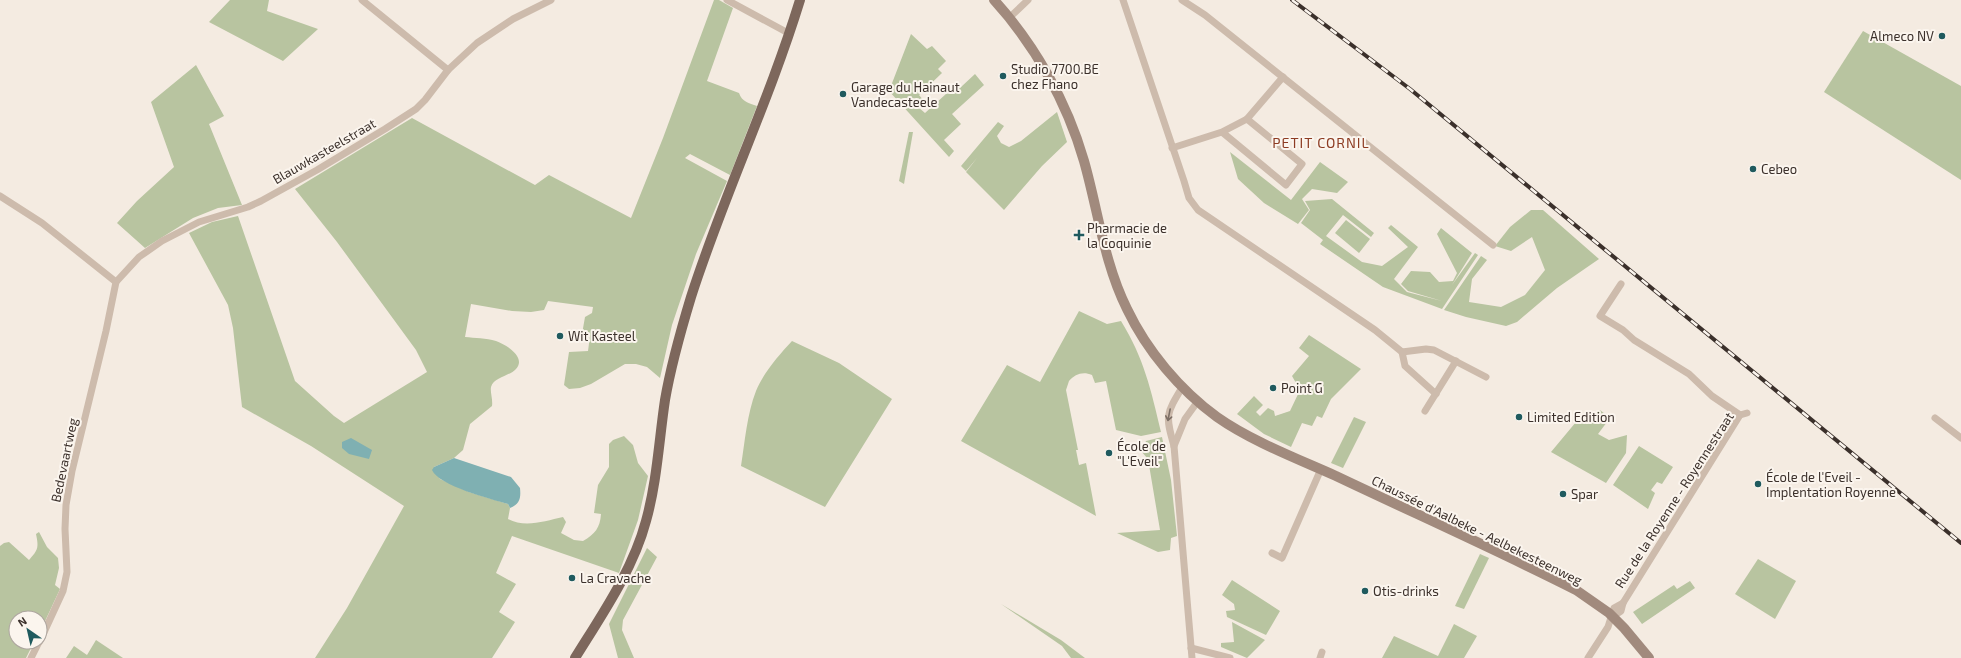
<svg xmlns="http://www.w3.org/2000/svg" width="1961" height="658" font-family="'Exo 2',sans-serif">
  <rect width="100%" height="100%" fill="#f4ebe1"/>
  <!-- green -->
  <g fill="#b8c4a0">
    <polygon points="230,0 269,0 267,11 318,29 283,61 209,22"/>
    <path d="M714,0H719L733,8L707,81L739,93C742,102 749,103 757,106L730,175L690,154L685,158L727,181L696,254L672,325L660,378L647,367L636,364H625L591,384L580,388L569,389L564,385L569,352L588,351L590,336L582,334L585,317L592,313L593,307L548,301L544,310L531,312L512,311L471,304L465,337C475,338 486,338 496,341C505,344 527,357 516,369C510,376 494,377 491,387C490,392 493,400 492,406L470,424L463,450L454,458L434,467L440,479L469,492L508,504L510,508L508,519C525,528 545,521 563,517L566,522L561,533L574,540L583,541C595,534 600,528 601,514L594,513L598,485L609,467V444L613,440L624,436L633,445L638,463L648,476L638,520L619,573L512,536L496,573L516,584L499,612L515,622L492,658H315L347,608L404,506L311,446L242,407L233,328L228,305L189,233L212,222L238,216L295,381L334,416L344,423L427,372L416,350L337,242L295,189L412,118L535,185L549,175L631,218L663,138Z"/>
    <polygon points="1863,31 1961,86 1961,180 1824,92"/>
    <polygon points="911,34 927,49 932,46 946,61 938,69 942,73 919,95 924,101 918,107 925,113 957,84 961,87 975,74 984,85 952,114 961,124 944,140 954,151 949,157 889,91"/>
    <polygon points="196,65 224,116 209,124 242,205 218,208 193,218 145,248 117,223 137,201 174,167 151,102"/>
    <polygon points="1057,112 1067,142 1042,166 1004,210 966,172 977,158 966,171 961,166 998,122 1004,126 997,136 1001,143 1009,147 1021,141"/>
    <polygon points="909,132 913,132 904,184 899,181"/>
    <polygon points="1230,152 1291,200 1320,162 1348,182 1337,193 1312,189 1302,199 1309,210 1298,224 1264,203 1238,179"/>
    <polygon points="1332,199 1374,233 1371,237 1343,215 1326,236 1362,262 1382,266 1408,247 1388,228 1391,225 1418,247 1394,279 1407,292 1442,301 1408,291 1401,284 1411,271 1430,272 1439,282 1453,281 1457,273 1437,234 1441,228 1472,253 1452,285 1475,253 1478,255 1442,309 1383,287 1320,244 1323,240 1301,223 1310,210 1305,201"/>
    <polygon points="1531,210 1543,210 1599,259 1557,288 1517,322 1506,326 1466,317 1444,310 1481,256 1487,260 1472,279 1469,302 1501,307 1525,295 1545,270 1532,237 1511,251 1495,246 1510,227"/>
    <polygon points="1346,220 1370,239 1359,253 1335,233"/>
    <path d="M1079,311L1107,324L1121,321C1144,358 1151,390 1161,432L1141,436L1116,430L1106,381L1095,383L1092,375C1083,371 1075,374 1069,381L1066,390L1078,450H1076L1079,465L1086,463L1096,516L961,441L1007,365L1040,382Z"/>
    <polygon points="1309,335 1361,369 1331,399 1322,418 1317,416 1312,426 1302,423 1291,447 1264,434 1237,414 1254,396 1263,405 1256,412 1260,416 1268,408 1274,411 1275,416 1290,411 1300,390 1292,376 1309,356 1299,348"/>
    <path d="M792,341L839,363L892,399L825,507L741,466C745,441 747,414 756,391C764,372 779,355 792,341Z"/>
    <polygon points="1600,410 1610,418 1598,434 1609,440 1627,435 1626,453 1606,483 1551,452 1576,422"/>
    <polygon points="1354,417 1366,422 1343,468 1331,463"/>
    <polygon points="1162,437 1171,480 1177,536 1171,538 1170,550 1158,552 1117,533 1160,530 1148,459 1141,451 1146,441"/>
    <polygon points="1639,446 1673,467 1662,484 1657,482 1651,490 1655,493 1648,509 1613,485"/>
    <path d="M39,532L47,547L58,558L59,568L55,585L60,589L40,632V618H16V642H34L26,658H0V546L4,543L9,542L29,560C38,550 39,548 36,534Z"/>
    <polygon points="647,548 657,557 623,620 622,630 634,658 618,658 609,624"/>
    <polygon points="1480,554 1489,558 1464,609 1455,606"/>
    <polygon points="1758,559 1796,581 1775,619 1735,594"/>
    <polygon points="1232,580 1280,611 1266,635 1227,617 1226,611 1235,610 1234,604 1222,595"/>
    <polygon points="1690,581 1695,588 1642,624 1633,612 1674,585 1677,589"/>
    <polygon points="1001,604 1061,640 1085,658 1071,658 1062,646"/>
    <polygon points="1232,622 1265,640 1247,658 1221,647 1221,643 1234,642"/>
    <polygon points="1454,624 1477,636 1464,658 1382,658 1394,636 1438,656"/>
    <polygon points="96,640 123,658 66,658 74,646 87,655"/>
  </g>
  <!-- water -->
  <g fill="#7fb0b2">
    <polygon points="351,438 372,450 369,459 349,454 342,448 342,442"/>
    <path d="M454,458L511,477L520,488C521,498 520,504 510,508L508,504C491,499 439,486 432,470L434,467Z"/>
  </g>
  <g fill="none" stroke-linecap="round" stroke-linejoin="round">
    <!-- street -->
    <g stroke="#cdbbac" stroke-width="7">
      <polyline points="362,0 448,70"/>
      <polyline points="727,0 790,34"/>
      <polyline points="1123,0 1184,181 1189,198 1198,210 1375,330 1402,352 1405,366 1436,394"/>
      <polyline points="1182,0 1205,15 1493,245"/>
      <polyline points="1009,18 1028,0"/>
      <polyline points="1247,119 1283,77"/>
      <polyline points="1172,148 1222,132 1286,185 1302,164 1247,119 1222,132"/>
      <polyline points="0,196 42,223 116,282"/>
      <polyline points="1621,284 1600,316 1623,330 1634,340 1689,374 1712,396 1740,415"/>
      <polyline points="1402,352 1426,349 1434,350 1486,377"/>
      <path d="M1183,386C1166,414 1165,415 1174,446L1192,658"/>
      <polyline points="1425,411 1456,361"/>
      <polyline points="1935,418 1961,438"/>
      <polyline points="1174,446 1185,419 1198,401"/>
      <polyline points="1272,553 1282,558 1321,469"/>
      <polyline points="1612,617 1621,611 1623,603 1740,415 1747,413"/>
      <polyline points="40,641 63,591 67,572 65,529 66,505 72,471 106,331 116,282 139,257 162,241 199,222 248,207 261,201 317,170 385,129 416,109 425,100 448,70 477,43 513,19 551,0"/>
      <polyline points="1191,648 1230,658"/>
      <polyline points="31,658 39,642"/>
      <polyline points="1320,658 1322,652"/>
      <polyline points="1588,658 1608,627 1614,608 1623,603"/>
    </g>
    <!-- secondary -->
    <path stroke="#a18a7d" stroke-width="10" d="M994,0C1035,45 1067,102 1084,161C1098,210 1104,263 1127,309C1147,351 1180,390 1217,417C1251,441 1298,459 1336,476C1416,514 1497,550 1576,590L1609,613L1624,628L1649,658"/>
    <!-- primary -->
    <path stroke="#7d675c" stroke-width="10" d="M575,658C601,616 633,570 646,521C657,482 659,440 665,400C671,365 681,330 691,297C723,197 769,101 800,0"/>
    <defs>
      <polyline id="rail" points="1292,0 1410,89 1961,543"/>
    </defs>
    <!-- rail casing -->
    <use href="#rail" stroke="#3b302b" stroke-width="4"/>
    <!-- rail -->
    <use href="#rail" stroke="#fbf5ee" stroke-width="2.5" stroke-dasharray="8" stroke-linecap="butt"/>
  </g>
  <!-- one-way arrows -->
  <defs><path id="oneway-shaft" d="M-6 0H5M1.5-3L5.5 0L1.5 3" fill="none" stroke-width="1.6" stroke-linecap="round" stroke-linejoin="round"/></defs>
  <use stroke="#7d6f65" href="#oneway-shaft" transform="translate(1169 415) rotate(101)"/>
  <!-- markers -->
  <g fill="#1f5a5e" stroke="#fbf5ee" stroke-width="1.5">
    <circle cx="1942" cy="36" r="4"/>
    <circle cx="1003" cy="76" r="4"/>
    <circle cx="843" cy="94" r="4"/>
    <circle cx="1753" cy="169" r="4"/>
    <path d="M1077 229h4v4h4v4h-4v4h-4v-4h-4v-4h4z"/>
    <circle cx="560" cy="336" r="4"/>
    <circle cx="1273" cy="388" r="4"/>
    <circle cx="1519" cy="417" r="4"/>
    <circle cx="1109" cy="453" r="4"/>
    <circle cx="1758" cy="484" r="4"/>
    <circle cx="1563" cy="494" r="4"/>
    <circle cx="572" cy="578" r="4"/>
    <circle cx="1365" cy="591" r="4"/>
  </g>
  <g text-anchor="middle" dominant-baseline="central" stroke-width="4" stroke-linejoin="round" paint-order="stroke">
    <!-- poi labels -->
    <g font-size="13" fill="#3b302b" stroke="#fbf5ee" text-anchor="start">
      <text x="1934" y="36" text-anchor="end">Almeco NV</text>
      <text x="1011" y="69">Studio 7700.BE<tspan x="1011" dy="15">chez Fhano</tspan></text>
      <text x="851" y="87">Garage du Hainaut<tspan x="851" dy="15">Vandecasteele</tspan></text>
      <text x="1761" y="169">Cebeo</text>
      <text x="1087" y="228">Pharmacie de<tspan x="1087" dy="15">la Coquinie</tspan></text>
      <text x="568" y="336">Wit Kasteel</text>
      <text x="1281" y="388">Point G</text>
      <text x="1527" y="417">Limited Edition</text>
      <text x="1117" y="446">École de<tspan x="1117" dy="15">"L'Eveil"</tspan></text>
      <text x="1766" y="477">École de l'Eveil -<tspan x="1766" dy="15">Implentation Royenne</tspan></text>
      <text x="1571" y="494">Spar</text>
      <text x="580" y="578">La Cravache</text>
      <text x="1373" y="591">Otis-drinks</text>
    </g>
    <!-- street labels -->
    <g font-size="13" fill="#3b302b" stroke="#fbf5ee">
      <text transform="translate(324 151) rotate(-30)">Blauwkasteelstraat</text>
      <text transform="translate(64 460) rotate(-78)">Bedevaartweg</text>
      <text transform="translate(1674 500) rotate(-57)">Rue de la Royenne - Royennestraat</text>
      <text transform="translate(1477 530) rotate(26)">Chaussée d'Aalbeke - Aelbekesteenweg</text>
    </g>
    <!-- neighbourhood labels -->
    <g font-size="14" letter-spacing="1" fill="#8c3b22" stroke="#fbf5ee">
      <text x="1321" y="142">PETIT CORNIL</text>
    </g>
  </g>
  <!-- north arrow -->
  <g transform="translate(28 630) rotate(326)"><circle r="19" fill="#fbf5ee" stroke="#aea6a0"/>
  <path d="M0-3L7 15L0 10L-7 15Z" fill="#1f5a5e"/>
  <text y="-6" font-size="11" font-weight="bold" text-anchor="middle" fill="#3b302b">N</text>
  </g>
</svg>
